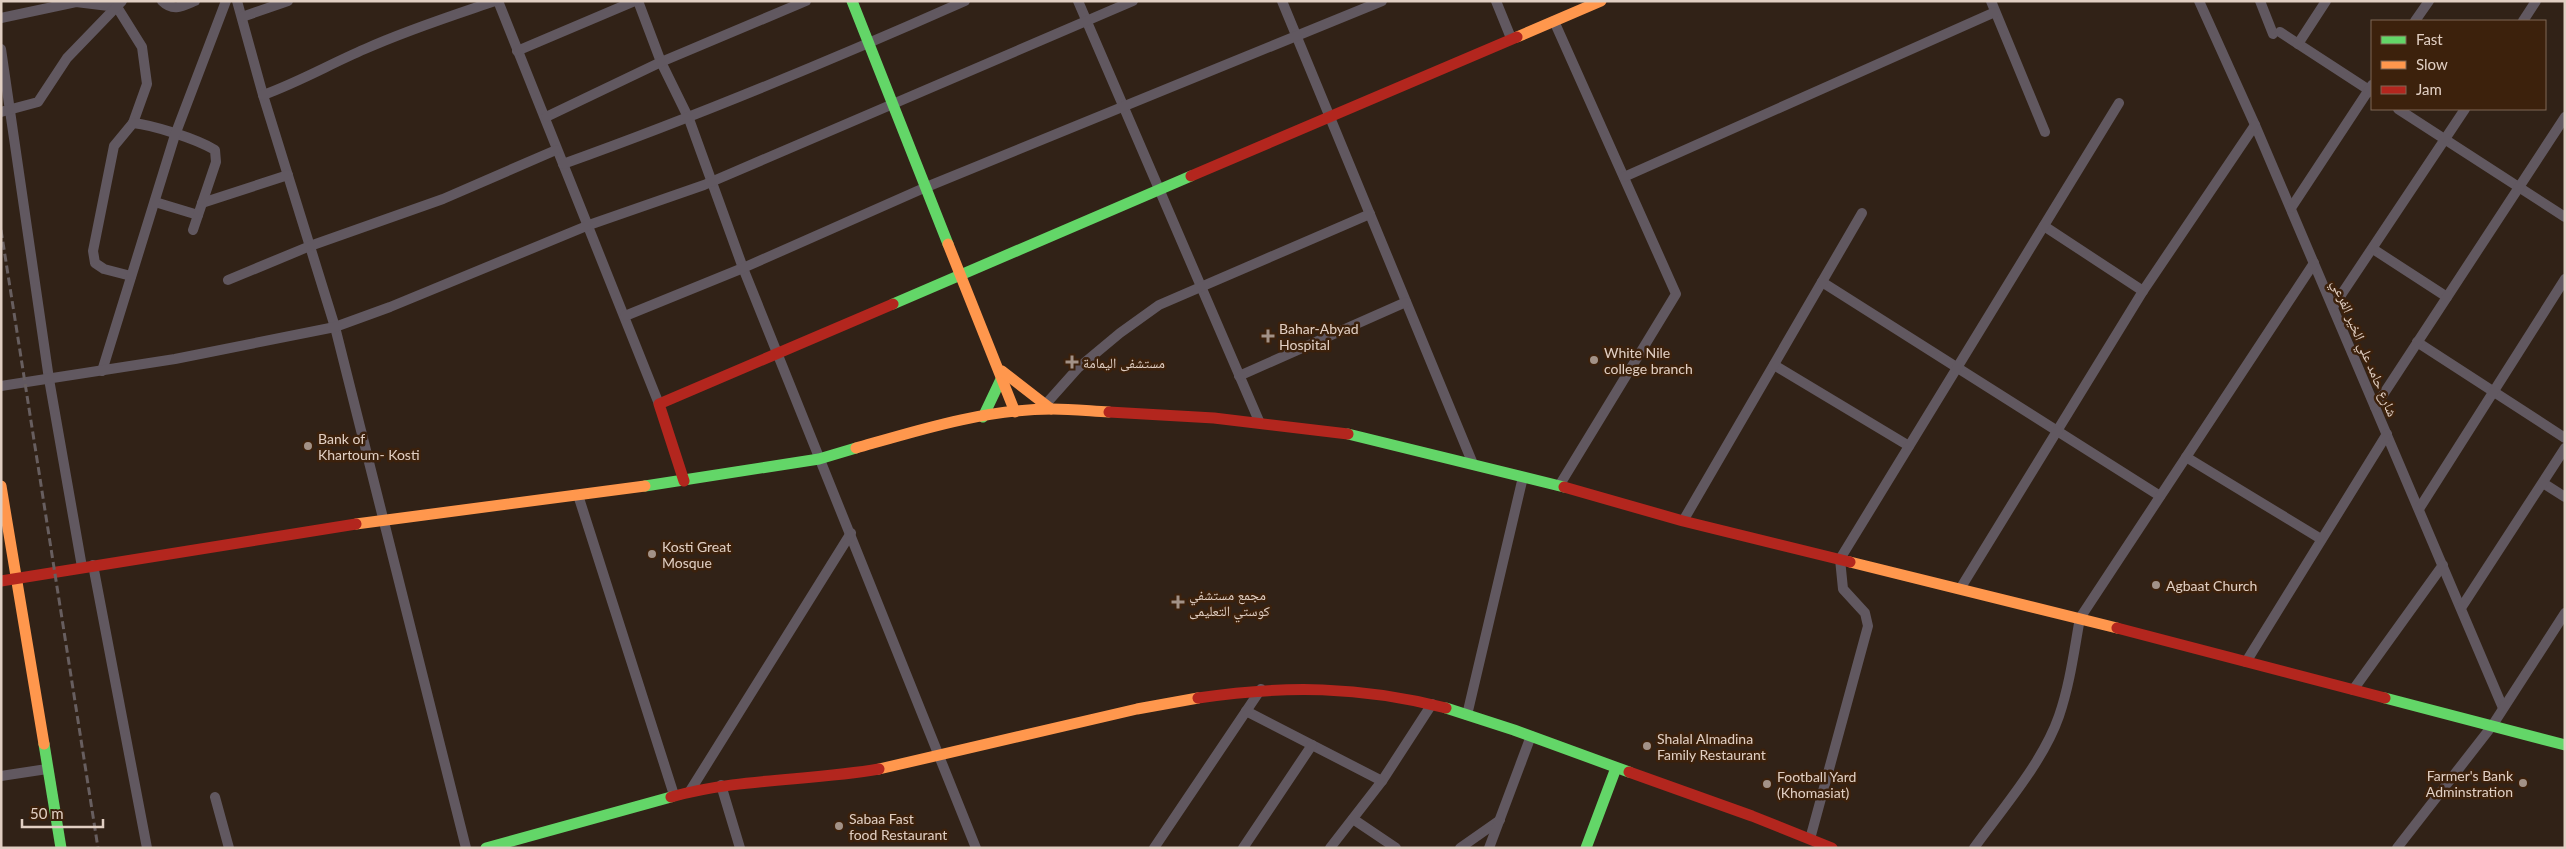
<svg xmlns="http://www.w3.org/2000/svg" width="2566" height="849" font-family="Lato,'Noto Naskh Arabic',sans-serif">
  <rect width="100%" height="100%" fill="#312217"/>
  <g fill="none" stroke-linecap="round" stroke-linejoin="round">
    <!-- street -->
    <g stroke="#615860" stroke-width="10">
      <path d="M162,1C173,12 183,6 195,1"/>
      <polyline points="237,1 263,95 335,327 466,848"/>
      <polyline points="498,1 659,404"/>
      <polyline points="638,1 661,62 689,119 743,268 976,848"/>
      <polyline points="1078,1 1259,421"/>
      <polyline points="1282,1 1473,464"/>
      <polyline points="1496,1 1511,38"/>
      <polyline points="1991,1 2045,132"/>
      <polyline points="2199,1 2255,125 2503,708"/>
      <polyline points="2260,1 2273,34"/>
      <polyline points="242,17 288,1"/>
      <polyline points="1,18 76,2 117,7 142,47 147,84 133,123"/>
      <polyline points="1554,21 1676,294 1559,486"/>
      <polyline points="2415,21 2429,1"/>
      <polyline points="2523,21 2536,1"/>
      <polyline points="2280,32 2372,92"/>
      <polyline points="2298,44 2326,1"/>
      <polyline points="1,49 49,379 82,567"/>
      <polyline points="517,51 635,1"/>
      <path d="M263,95C299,82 330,64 365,49C407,30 451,16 495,1"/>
      <polyline points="2398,109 2565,217"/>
      <polyline points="1,112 38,102 67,58 122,1"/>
      <polyline points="546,117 661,62 806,1"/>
      <path d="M563,164C700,115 832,60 965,1"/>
      <polyline points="1624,177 1995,12"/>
      <polyline points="155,202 198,215"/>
      <polyline points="202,203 288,175"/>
      <polyline points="2291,208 2372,85"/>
      <polyline points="2044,226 2143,291"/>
      <polyline points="2373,249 2447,297"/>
      <path d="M131,276L104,269L95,263L93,251L114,146L133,123C153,125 197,139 215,150L216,162L193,230"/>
      <polyline points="228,280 310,246 443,199 556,150"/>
      <polyline points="1822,282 2160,496"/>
      <polyline points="2333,307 2465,109"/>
      <polyline points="625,316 743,268 924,188 1382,1"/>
      <polyline points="2417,342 2565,438"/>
      <polyline points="1774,365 1909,446"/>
      <polyline points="102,371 175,135 226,1"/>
      <polyline points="1239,376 1406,302"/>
      <polyline points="1,386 175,359 335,327 390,307 589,225 704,185 1133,1"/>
      <polyline points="1045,405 1078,368 1120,333 1159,305 1370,214"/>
      <polyline points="2375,407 2565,117"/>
      <polyline points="2186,457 2321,539"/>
      <polyline points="2543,483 2565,497"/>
      <polyline points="578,495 674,795"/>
      <polyline points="2419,509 2565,279"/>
      <polyline points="1683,521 1862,213"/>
      <polyline points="93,565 147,848"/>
      <polyline points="1960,589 2143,291 2255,125"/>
      <polyline points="2461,608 2565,448"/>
      <polyline points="2246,662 2387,434"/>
      <polyline points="2353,690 2443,565"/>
      <polyline points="1246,711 1382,781"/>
      <polyline points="1467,715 1523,477"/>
      <polyline points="1,776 47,769"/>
      <polyline points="721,785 740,848"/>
      <polyline points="690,791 851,533"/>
      <polyline points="215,797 229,848"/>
      <polyline points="1353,819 1396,848"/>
      <polyline points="1810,839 1868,626 1865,613 1843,589 1840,559 2119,103"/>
      <polyline points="1154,848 1261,689"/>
      <polyline points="1243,848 1312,745"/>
      <polyline points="1330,848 1382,781 1432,704"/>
      <polyline points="1460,848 1500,820"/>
      <polyline points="1489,848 1531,736"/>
      <path d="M1974,848C2003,808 2043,762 2059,716C2070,684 2074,651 2080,618L2314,263"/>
      <polyline points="2397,848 2492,726 2565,613"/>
    </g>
    <!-- fast -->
    <g stroke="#63d668" stroke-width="11">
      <polyline points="852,1 948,244"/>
      <polyline points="893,304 1191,176"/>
      <polyline points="983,417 1002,377"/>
      <polyline points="1348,434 1564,487"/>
      <polyline points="645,486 819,459 856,448"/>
      <polyline points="2385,698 2565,745"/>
      <polyline points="1446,708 1514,730 1629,772"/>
      <polyline points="44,744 61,848"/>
      <polyline points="486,848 671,797"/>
      <polyline points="1586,848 1616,768"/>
    </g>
    <!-- slow -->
    <g stroke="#ff974d" stroke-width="11">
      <polyline points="1517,37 1601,1"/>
      <polyline points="948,244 1015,412"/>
      <polyline points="1002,371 1051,409"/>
      <path d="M856,448C919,430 985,409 1052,409C1071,409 1090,411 1109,412"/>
      <polyline points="1,486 44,744"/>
      <polyline points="356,524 645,486"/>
      <polyline points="1850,562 2117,628"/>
      <polyline points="879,769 1137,709 1198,698"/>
    </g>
    <!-- jam -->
    <g stroke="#b3261e" stroke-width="11">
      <polyline points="1191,176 1517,37"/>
      <polyline points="1109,412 1214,418 1348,434"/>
      <polyline points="684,481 659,404 893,304"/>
      <polyline points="1564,487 1683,521 1850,562"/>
      <polyline points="1,581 356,524"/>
      <polyline points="2117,628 2385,698"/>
      <path d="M1198,698C1285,685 1360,686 1446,708"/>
      <polyline points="1629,772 1752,816 1832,848"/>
      <path d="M671,797C739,778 810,781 879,769"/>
    </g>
    <!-- rail -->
    <polyline stroke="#675e5f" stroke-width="3" stroke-dasharray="8 4" stroke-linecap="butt" points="1,230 98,848"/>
  </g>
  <!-- markers -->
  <g fill="#a39287" stroke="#3c210c" stroke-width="2">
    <path d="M1265.5 328.5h5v5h5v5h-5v5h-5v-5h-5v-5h5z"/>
    <circle cx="1594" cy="360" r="5"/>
    <path d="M1069.5 354.5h5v5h5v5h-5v5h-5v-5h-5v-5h5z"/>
    <circle cx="308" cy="446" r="5"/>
    <circle cx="652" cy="554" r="5"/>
    <circle cx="2156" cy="585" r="5"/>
    <path d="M1175.5 594.5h5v5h5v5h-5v5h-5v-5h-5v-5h5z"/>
    <circle cx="1647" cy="746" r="5"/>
    <circle cx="2523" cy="783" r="5"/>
    <circle cx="1767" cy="784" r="5"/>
    <circle cx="839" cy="826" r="5"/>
  </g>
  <g text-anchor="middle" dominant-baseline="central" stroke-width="5" stroke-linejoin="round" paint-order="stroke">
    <!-- poi labels -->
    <g font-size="14" fill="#e1cfc3" stroke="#3c210c" text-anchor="start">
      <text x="1279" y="328">Bahar-Abyad<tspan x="1279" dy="16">Hospital</tspan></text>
      <text x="1604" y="352">White Nile<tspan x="1604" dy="16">college branch</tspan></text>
      <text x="1083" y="362">مستشفى اليمامة</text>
      <text x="318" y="438">Bank of<tspan x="318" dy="16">Khartoum- Kosti</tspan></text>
      <text x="662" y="546">Kosti Great<tspan x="662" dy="16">Mosque</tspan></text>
      <text x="2166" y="585">Agbaat Church</text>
      <text x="1189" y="594">مجمع مستشفي<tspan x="1189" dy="16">كوستي التعليمى</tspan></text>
      <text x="1657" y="738">Shalal Almadina<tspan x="1657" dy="16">Family Restaurant</tspan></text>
      <text x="2513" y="775" text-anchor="end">Farmer's Bank<tspan x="2513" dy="16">Adminstration</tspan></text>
      <text x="1777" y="776">Football Yard<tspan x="1777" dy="16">(Khomasiat)</tspan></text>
      <text x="849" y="818">Sabaa Fast<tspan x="849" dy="16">food Restaurant</tspan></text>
    </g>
    <!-- street labels -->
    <g font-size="14" fill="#e1cfc3" stroke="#3c210c">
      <text transform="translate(2365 348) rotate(67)">شارع حامد علي الخير الفرعي</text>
    </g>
  </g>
  <!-- border -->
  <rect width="2566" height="849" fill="none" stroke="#e1cfc3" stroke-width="5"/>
  <!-- legend -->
  <rect x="2371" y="20" width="175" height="90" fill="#3c210c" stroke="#7e6755"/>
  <rect x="2381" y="36" width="25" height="8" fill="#63d668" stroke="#7e6755"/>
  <text x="2416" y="45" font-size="15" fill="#e1cfc3">Fast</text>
  <rect x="2381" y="61" width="25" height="8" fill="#ff974d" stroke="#7e6755"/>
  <text x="2416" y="70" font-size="15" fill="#e1cfc3">Slow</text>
  <rect x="2381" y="86" width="25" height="8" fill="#b3261e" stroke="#7e6755"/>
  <text x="2416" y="95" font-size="15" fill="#e1cfc3">Jam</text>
  <!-- scale -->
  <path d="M22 819v8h81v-8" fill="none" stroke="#e1cfc3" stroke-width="2.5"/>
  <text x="30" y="819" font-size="15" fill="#e1cfc3" stroke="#3c210c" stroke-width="4" paint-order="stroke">50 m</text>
</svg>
